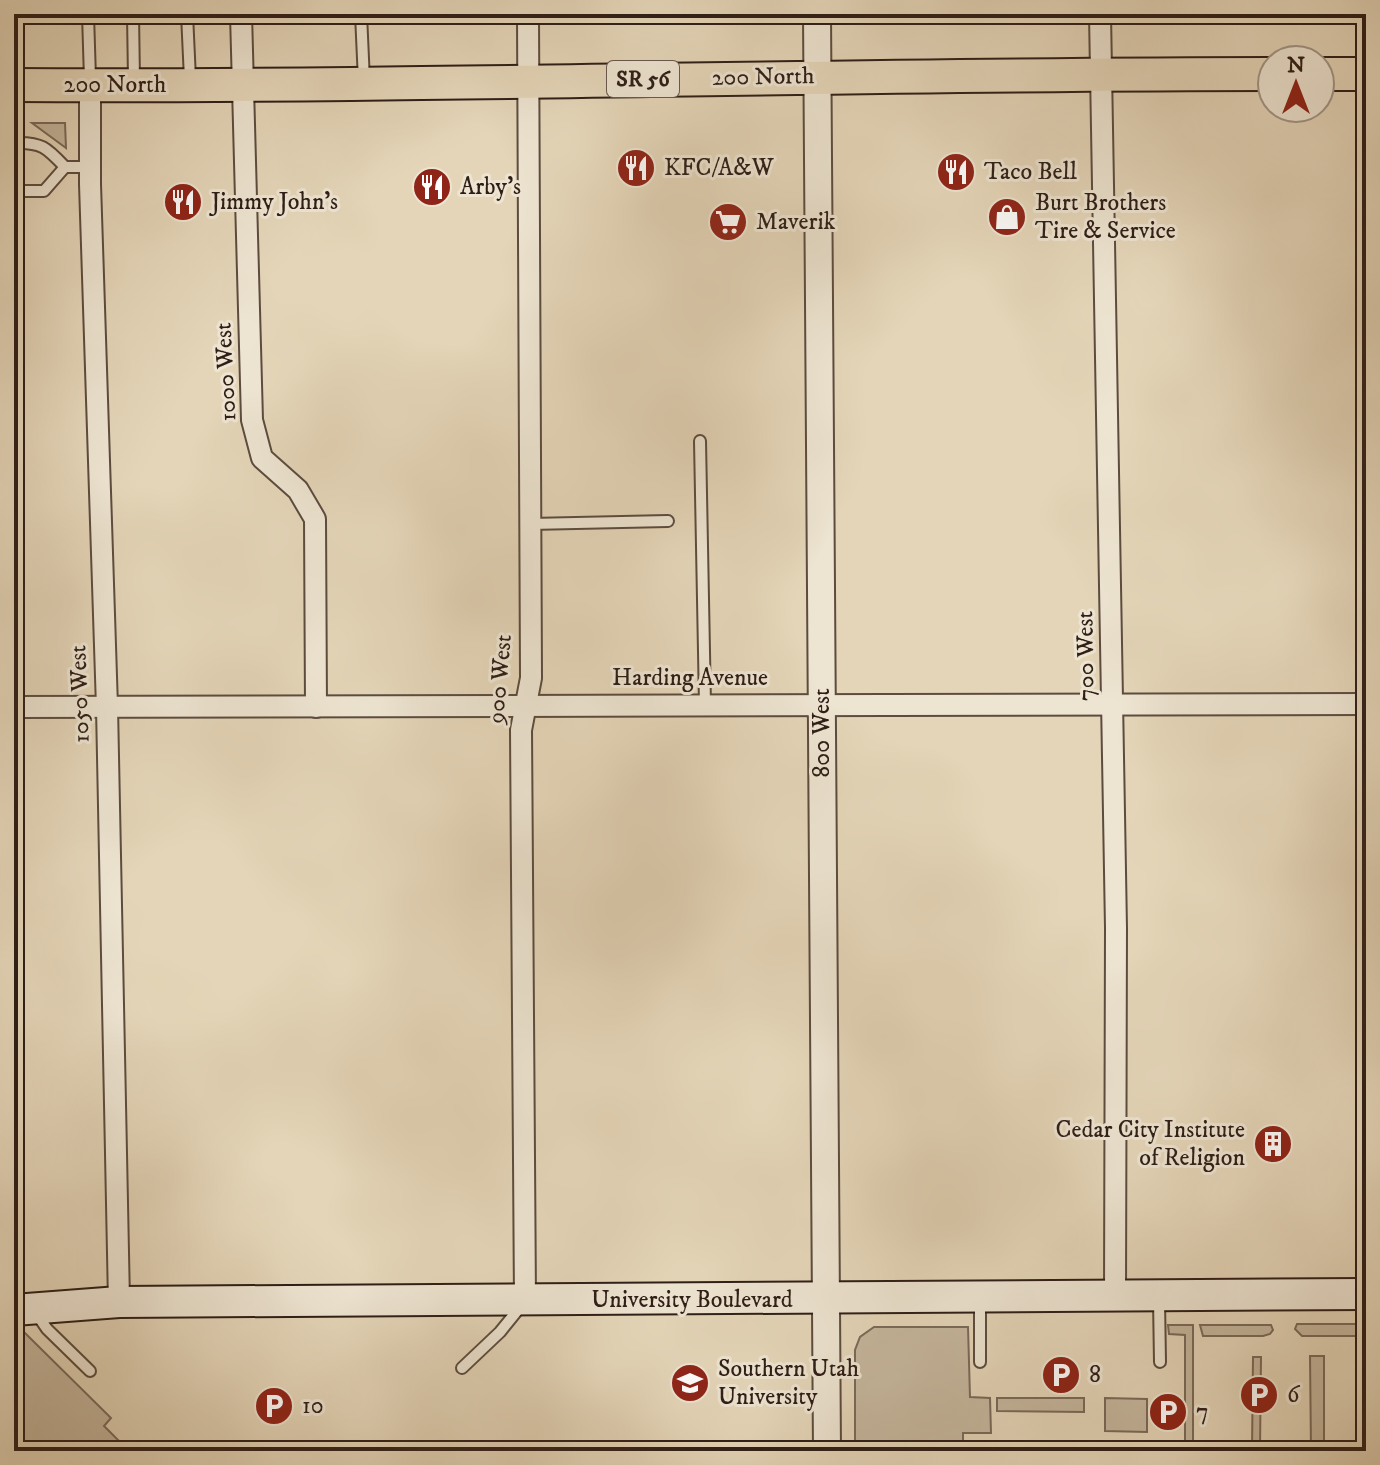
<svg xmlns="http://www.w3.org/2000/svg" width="1380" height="1465" font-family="'IM FELL DW Pica',serif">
  <rect width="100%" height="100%" fill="#e4d5b8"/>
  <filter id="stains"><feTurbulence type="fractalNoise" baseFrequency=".0025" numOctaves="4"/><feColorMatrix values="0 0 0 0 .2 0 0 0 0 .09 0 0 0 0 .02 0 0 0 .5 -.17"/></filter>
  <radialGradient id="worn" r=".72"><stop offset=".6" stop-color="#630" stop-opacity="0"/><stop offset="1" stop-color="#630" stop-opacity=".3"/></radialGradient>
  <!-- green -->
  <g fill="#c5b69d" stroke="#7a6a5a" stroke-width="2">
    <polygon points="32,123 65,123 66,148"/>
    <polygon points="1297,1324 1366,1324 1366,1336 1302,1336 1295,1329"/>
    <polygon points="1168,1325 1193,1325 1193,1451 1185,1451 1185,1335 1169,1334"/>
    <polygon points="1200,1325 1271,1325 1273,1330 1270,1334 1263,1336 1203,1336"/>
    <polygon points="874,1327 968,1327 970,1397 990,1398 991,1433 963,1433 963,1451 866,1451 855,1440 855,1350 860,1337"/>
    <polygon points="14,1332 24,1332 111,1418 104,1426 129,1451 14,1451"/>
    <polygon points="1324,1356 1324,1451 1311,1451 1310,1356"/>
    <polygon points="1253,1357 1261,1357 1260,1451 1252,1451"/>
    <polygon points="997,1398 1084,1398 1084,1412 997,1411"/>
    <polygon points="1105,1398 1147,1399 1147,1432 1105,1431"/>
  </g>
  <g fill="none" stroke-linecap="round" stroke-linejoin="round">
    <defs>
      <g id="service">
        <polyline points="88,14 90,79"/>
        <polyline points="133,14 134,80"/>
        <polyline points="187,14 190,79"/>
        <polyline points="361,14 364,81"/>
        <path d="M14,88L15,143C42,142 47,148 65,167H90"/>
        <polyline points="14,191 44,191 65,167"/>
        <polyline points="700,441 705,704"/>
        <polyline points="530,524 668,521"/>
        <polyline points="980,1300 980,1362"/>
        <polyline points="1159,1300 1160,1362"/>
        <polyline points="36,1313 47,1329 90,1371"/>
        <polyline points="462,1368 500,1332 521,1306"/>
      </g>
      <g id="minor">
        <polyline points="241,14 252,420 262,458 298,490 315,519 316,707"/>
        <polyline points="1100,14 1116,928 1115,1296"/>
        <polyline points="90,85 90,184 107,707 119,1302"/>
        <polyline points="14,707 1366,704"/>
        <polyline points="525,1301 521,730 531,678 528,14"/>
      </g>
      <polyline id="tertiary" points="817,14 827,1451"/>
      <polyline id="secondary" points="14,1310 119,1302 1366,1294"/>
      <g id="primary">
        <polyline points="1320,74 1366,74"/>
        <path d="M14,85C433,87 853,74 1272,74"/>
      </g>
    </defs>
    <!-- service casing -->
    <use href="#service" stroke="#5c4c3f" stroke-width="14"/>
    <!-- minor casing -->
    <use href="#minor" stroke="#5c4c3f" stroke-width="24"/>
    <!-- tertiary casing -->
    <use href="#tertiary" stroke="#5c4c3f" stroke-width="30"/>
    <!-- secondary casing -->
    <use href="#secondary" stroke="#2e1e17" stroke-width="34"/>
    <!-- primary casing -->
    <use href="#primary" stroke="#2e1e17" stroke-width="36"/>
    <!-- service -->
    <use href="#service" stroke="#ede4d1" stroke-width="10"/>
    <!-- minor -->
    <use href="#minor" stroke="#ede4d1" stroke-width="20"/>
    <!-- tertiary -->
    <use href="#tertiary" stroke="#ede4d1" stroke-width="26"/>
    <!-- secondary -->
    <use href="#secondary" stroke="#ede4d1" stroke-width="30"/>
    <!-- primary -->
    <use href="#primary" stroke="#e4d5b8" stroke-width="32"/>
  </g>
  <!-- icons -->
  <defs>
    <symbol id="restaurant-disc" viewBox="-11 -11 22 22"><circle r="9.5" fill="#8f2418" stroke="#ede4d1"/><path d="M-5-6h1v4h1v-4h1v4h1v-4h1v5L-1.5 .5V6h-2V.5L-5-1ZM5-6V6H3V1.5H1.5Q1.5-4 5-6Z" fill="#fff"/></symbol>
    <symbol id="shop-disc" viewBox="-11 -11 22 22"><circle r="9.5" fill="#8f2418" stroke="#ede4d1"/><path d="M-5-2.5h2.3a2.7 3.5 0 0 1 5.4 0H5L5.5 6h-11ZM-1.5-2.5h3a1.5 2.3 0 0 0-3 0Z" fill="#fff"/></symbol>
    <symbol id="supermarket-disc" viewBox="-11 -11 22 22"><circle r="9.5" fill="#8f2418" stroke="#ede4d1"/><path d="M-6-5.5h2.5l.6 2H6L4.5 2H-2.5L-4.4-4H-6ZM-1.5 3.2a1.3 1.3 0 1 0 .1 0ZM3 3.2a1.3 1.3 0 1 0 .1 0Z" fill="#fff"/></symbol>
    <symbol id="building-disc" viewBox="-11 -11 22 22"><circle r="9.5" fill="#8f2418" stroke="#ede4d1"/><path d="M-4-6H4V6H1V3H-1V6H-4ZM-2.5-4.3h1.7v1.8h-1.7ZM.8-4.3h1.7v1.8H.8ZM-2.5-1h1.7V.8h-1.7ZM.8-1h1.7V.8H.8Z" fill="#fff"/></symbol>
    <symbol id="parking-disc" viewBox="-11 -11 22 22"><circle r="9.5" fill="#8f2418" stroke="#ede4d1"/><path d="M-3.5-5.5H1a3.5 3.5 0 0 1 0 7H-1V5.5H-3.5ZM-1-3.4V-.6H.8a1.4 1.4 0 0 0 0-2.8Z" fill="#fff"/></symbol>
    <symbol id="university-disc" viewBox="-11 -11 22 22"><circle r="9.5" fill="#8f2418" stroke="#ede4d1"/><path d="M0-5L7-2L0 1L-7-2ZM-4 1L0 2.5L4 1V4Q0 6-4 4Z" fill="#fff"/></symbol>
  </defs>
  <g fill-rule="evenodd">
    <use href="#restaurant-disc" x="614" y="146" width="44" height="44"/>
    <use href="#restaurant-disc" x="934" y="150" width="44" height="44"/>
    <use href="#restaurant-disc" x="410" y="165" width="44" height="44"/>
    <use href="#restaurant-disc" x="161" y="180" width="44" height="44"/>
    <use href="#shop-disc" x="985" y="195" width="44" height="44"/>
    <use href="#supermarket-disc" x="706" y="200" width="44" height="44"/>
    <use href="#building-disc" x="1251" y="1122" width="44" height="44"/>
    <use href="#parking-disc" x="1039" y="1353" width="44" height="44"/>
    <use href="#university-disc" x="668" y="1361" width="44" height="44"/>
    <use href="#parking-disc" x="1237" y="1373" width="44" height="44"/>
    <use href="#parking-disc" x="252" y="1384" width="44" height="44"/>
    <use href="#parking-disc" x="1146" y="1390" width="44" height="44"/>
  </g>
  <g text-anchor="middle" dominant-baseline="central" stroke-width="6" stroke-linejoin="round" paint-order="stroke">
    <!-- shield labels -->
    <rect fill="#ede4d1" stroke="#67594f" stroke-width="2" x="607" y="61" width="72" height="36" rx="6"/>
    <g font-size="22" font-weight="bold" fill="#2e1e17">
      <text x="643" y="79">SR 56</text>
    </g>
    <!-- street labels -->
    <g font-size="24" fill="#2e1e17" stroke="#ede4d1">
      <text transform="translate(763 77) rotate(-1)">200 North</text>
      <text x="115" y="85">200 North</text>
      <text transform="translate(226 372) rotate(-93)">1000 West</text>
      <text transform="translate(1086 656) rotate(-91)">700 West</text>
      <text x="690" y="678">Harding Avenue</text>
      <text transform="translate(500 679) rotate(-85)">900 West</text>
      <text transform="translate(80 694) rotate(-92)">1050 West</text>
      <text transform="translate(822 733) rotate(-90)">800 West</text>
      <text x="692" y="1300">University Boulevard</text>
    </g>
    <!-- poi labels -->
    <g font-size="24" fill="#2e1e17" stroke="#ede4d1" text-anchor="start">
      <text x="664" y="168">KFC/A&amp;W</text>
      <text x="984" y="172">Taco Bell</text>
      <text x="460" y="187">Arby's</text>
      <text x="211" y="202">Jimmy John's</text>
      <text x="1035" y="203">Burt Brothers<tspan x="1035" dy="28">Tire &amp; Service</tspan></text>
      <text x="756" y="222">Maverik</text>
      <text x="1245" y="1130" text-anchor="end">Cedar City Institute<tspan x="1245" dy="28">of Religion</tspan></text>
      <text x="718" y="1369">Southern Utah<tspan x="718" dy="28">University</tspan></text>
      <text x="1089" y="1375">8</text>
      <text x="1287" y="1395">6</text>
      <text x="302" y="1406">10</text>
      <text x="1196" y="1412">7</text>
    </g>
  </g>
  <!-- margin -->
  <rect width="1380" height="1465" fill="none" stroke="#e4d5b8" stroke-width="48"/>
  <rect x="16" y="16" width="1348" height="1433" fill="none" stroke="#2e1e17" stroke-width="4"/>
  <rect x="24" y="24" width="1332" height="1417" fill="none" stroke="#2e1e17" stroke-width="2"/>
  <!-- north arrow -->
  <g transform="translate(1296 84)"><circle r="38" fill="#ede4d1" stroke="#a19587" stroke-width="2"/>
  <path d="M0-6L14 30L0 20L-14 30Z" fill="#8f2418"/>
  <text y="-12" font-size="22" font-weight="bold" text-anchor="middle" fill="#2e1e17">N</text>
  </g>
  <rect width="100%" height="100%" filter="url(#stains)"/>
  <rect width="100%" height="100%" fill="url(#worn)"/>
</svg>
